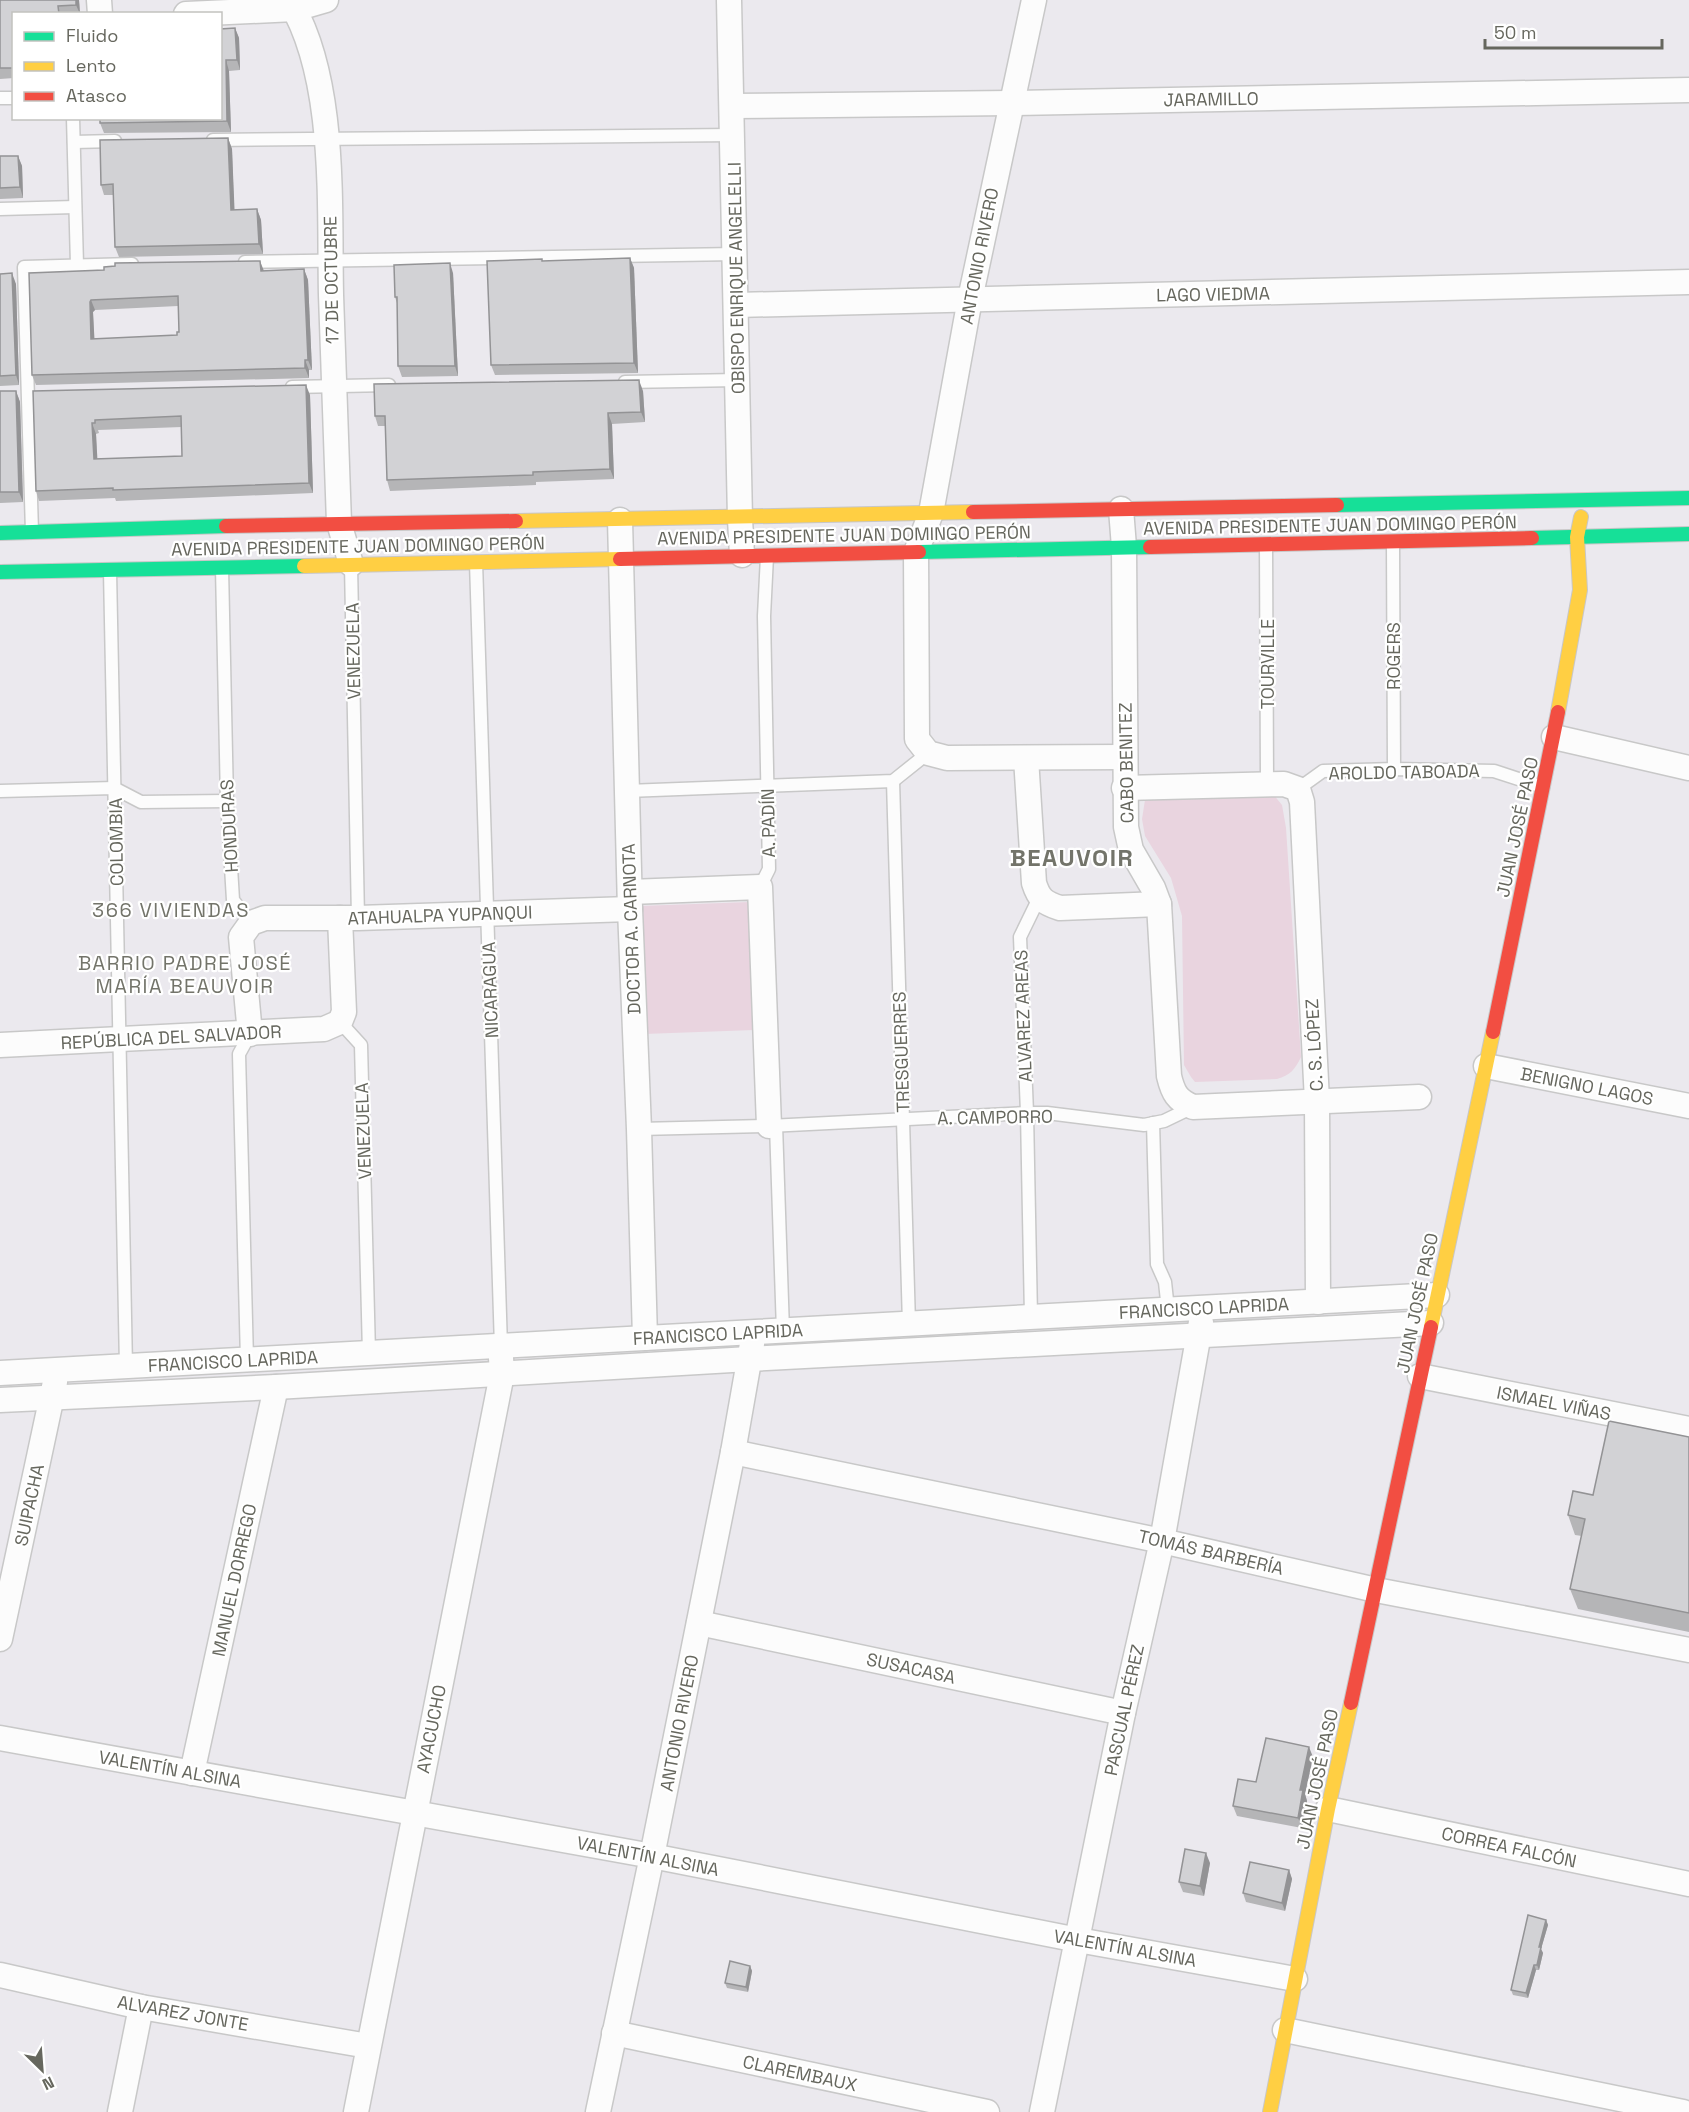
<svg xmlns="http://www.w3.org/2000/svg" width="1689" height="2112" font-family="'Space Grotesk',sans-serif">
  <rect width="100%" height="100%" fill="#ebe9ee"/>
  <!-- green -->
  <g fill="#e9d4df">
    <path d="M1273,794L1282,805L1286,828L1301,1057C1295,1070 1290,1075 1277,1079L1195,1082L1191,1077L1184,1065L1182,916L1171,878L1145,836L1142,819L1145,800L1153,796Z"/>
    <polygon points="750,902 754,1030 644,1034 640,906"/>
  </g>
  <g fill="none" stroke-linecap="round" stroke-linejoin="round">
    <defs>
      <g id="lane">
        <polyline points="0,98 14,98"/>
        <polyline points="73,118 77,265"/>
        <polyline points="213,140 733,135"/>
        <polyline points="74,142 115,141"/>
        <polyline points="0,209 75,207"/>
        <polyline points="245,262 736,254"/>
        <polyline points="625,382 738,380"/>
        <polyline points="292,387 389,385"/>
        <polyline points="32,532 24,267 132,264"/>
        <polyline points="1393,543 1394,769"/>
        <polyline points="1266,545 1267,784"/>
        <polyline points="476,562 501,1347"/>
        <polyline points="351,565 358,918"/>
        <polyline points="222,568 227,801 233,900 251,923"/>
        <polyline points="110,571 126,1367"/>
        <polyline points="893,781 909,1324"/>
        <polyline points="1298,789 1323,771 1394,769 1494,771 1543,787"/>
        <polyline points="0,791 114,788 141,802 227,801"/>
        <polyline points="627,791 893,781 928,753"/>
        <polyline points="760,887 769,869 764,616 767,556"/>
        <polyline points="340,1022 361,1045 369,1353"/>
        <polyline points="1153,1123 1157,1264 1165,1282 1168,1310"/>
        <polyline points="776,1125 783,1331"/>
        <polyline points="639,1129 769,1126 1027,1113 1047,1113 1144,1125 1164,1121 1193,1107"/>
        <polyline points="1031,1317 1027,1113 1020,937 1039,898"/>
        <polyline points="247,1360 239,1054 250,1034"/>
      </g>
      <g id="street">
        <polyline points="99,0 100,14"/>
        <path d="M289,0C337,78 329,206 331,295C333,371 336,447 339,523L351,564"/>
        <polyline points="729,0 740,519 742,555"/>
        <polyline points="1034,0 970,299 931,513 916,552 917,739 928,753 947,758 1124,757"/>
        <polyline points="186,14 295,9 326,0"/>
        <polyline points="732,106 1010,103 1689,90"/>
        <polyline points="737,305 1689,282"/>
        <path d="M1121,509L1124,547L1126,827L1131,850L1153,888L1159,904L1169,1076C1173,1093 1177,1100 1193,1107L1419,1097"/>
        <polyline points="620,520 630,909 639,1129 645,1338"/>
        <polyline points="1554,737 1689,768"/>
        <path d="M1026,758L1034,883C1039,899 1044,903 1060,908L1159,904"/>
        <polyline points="1124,788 1284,784 1298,789 1302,802 1317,1101 1318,1302"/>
        <polyline points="630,892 760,887 769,1126"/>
        <polyline points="250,1034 241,937 251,923 265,918 358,918 630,909"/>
        <polyline points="0,1045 324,1029 340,1022 344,1012 340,918"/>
        <polyline points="1486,1066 1689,1106"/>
        <polyline points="0,1373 1437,1295"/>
        <polyline points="1420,1376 1689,1429"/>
        <polyline points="0,1400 276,1387 749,1359 1431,1323"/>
        <polyline points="733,1452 1162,1541 1376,1590 1689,1650"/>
        <polyline points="699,1623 1123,1713"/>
        <polyline points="0,1639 55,1382"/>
        <polyline points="0,1738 652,1856 1078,1940 1295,1979"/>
        <polyline points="192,1773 276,1387"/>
        <polyline points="1328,1809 1689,1884"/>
        <polyline points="0,1975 141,2007 368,2046"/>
        <polyline points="1285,2030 1683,2112"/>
        <polyline points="614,2033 987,2112"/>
        <polyline points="120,2112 141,2007"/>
        <polyline points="356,2112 502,1374 501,1358"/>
        <polyline points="598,2112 652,1856 733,1452 752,1344"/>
        <polyline points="1042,2112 1123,1713 1162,1541 1201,1322"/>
      </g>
      <g id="fast">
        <polyline points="1337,505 1689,498"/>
        <polyline points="0,533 226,526"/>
        <polyline points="1532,538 1689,534"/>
        <polyline points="919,552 1150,547"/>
        <polyline points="0,572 304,566"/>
      </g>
      <g id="slow">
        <polyline points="516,521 973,512"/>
        <polyline points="304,566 620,559"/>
        <polyline points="1558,712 1580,590 1577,537 1581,517"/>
        <polyline points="1431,1327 1493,1032"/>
        <polyline points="1270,2112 1328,1809 1351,1703"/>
      </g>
      <g id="jam">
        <polyline points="973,512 1337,505"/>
        <polyline points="226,526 516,521"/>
        <polyline points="1150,547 1532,538"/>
        <polyline points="620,559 919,552"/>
        <polyline points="1493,1032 1558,712"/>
        <polyline points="1351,1703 1431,1327"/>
      </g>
    </defs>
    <!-- lane casing -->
    <use href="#lane" stroke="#c8c8c8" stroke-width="15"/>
    <!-- street casing -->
    <use href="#street" stroke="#c8c8c8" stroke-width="27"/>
    <!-- fast casing -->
    <use href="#fast" stroke="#c8c7c7" stroke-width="16"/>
    <!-- slow casing -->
    <use href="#slow" stroke="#c8c7c7" stroke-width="16"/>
    <!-- jam casing -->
    <use href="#jam" stroke="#c8c7c7" stroke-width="16"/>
    <!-- lane -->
    <use href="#lane" stroke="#fcfcfc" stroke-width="12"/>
    <!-- street -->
    <use href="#street" stroke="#fcfcfc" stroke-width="24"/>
    <!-- fast -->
    <use href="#fast" stroke="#16e098" stroke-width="14"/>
    <!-- slow -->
    <use href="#slow" stroke="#ffcf43" stroke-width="14"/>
    <!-- jam -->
    <use href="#jam" stroke="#f24e42" stroke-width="14"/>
  </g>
  <!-- wall -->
  <g fill="#b5b5b7" fill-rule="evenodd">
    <polygon points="0,0 79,0 80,14 14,14 14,78 0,79"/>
    <polygon points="235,28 239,38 240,70 229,71 231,132 104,133 100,123 220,29"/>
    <polygon points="228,138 232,149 234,210 257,209 261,220 263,254 119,257 115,247 114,195 104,195 101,185"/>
    <polygon points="0,156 18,156 22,166 23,198 0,199"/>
    <polygon points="630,258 634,268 638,373 495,375 491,365 543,261"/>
    <path d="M304,269L308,280L312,370H309V378L36,385L32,375L104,270L264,271ZM178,306L179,332L177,335L94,339L93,312L95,310Z"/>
    <polygon points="453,273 458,376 402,377 398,366 397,303 395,297"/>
    <polygon points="0,274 16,284 19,385 0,386"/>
    <polygon points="0,391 16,391 20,402 23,502 0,503"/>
    <path d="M33,391L310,395L313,493L116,501L115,498L39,501L36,491ZM182,427V456L97,459L96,434L99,433L98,430Z"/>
    <polygon points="643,391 645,422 612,424 614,479 536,482 536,485 390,491 387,480 386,426 378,426 375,416"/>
    <polygon points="1689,1437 1689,1632 1578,1609 1570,1589 1582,1536 1575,1535 1568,1515 1593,1495"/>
    <polygon points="1313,1757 1305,1794 1307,1801 1302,1828 1237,1816 1233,1806 1256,1782"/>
    <polygon points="1210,1863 1204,1896 1183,1892 1179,1882"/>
    <polygon points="1289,1870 1292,1879 1285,1911 1246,1902 1243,1893"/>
    <polygon points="1546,1920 1548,1925 1541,1949 1543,1953 1539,1970 1536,1970 1528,1998 1513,1995 1511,1990"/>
    <polygon points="750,1966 752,1971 748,1992 727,1988 725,1983"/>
  </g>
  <!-- shaded-wall -->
  <g fill="#939395">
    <polygon points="76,0 79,0 80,14 76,5"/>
    <polygon points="235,28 239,38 240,70 237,60"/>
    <polygon points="226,60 229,71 231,132 227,121"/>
    <polygon points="228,138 232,149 235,221 231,210"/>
    <polygon points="18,156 22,166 23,198 20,187"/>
    <polygon points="257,209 261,220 263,254 259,244"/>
    <polygon points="630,258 634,268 638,373 634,363"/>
    <polygon points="260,261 264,271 261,271"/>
    <polygon points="450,263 453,273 458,376 455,366"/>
    <polygon points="304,269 308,280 312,370 308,360"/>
    <polygon points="12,273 16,284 19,385 16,375"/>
    <polygon points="91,300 95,310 93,312 95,349 91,339 90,302"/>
    <polygon points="305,360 309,370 309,378 305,368"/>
    <polygon points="639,380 643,391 645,422 641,412"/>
    <polygon points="306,385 310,395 313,493 309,483"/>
    <polygon points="16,391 20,402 23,502 19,492"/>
    <polygon points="608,413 612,424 614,479 610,469"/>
    <polygon points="92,423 96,434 98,470 94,459"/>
    <polygon points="1309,1747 1313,1757 1305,1794 1307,1801 1302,1828 1298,1818 1300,1790"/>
    <polygon points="1206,1853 1210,1863 1204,1896 1200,1886"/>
    <polygon points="1289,1870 1292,1879 1285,1911 1282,1903"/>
    <polygon points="1546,1920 1548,1925 1541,1949 1543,1953 1539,1970 1537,1965 1539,1947"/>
    <polygon points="1534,1965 1536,1970 1528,1998 1526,1993"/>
    <polygon points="750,1966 752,1971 748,1992 746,1987"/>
  </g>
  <!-- building -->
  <g fill="#d2d2d5" stroke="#939395" stroke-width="1.5" fill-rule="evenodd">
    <polygon points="0,0 76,0 76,5 58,6 59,14 14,14 14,68 0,68"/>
    <polygon points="235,28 237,60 226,60 227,121 100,123 100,118 220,118 220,29"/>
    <polygon points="228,138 231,210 257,209 259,244 115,247 113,184 101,185 100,140"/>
    <polygon points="0,156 18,156 20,187 0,188"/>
    <polygon points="630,258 634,363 491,365 487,261 542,259 542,261"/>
    <path d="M260,261L261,271L304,269L308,360H305V368L32,375L29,273L104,270V267L115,266V263ZM178,296L179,332H177V335L91,339L90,302L91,300Z"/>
    <polygon points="450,263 455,366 398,366 397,297 395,297 394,265"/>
    <polygon points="12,273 16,375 0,376 0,274"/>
    <polygon points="639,380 641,412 608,413 610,469 533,472 533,475 387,480 385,416 375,416 374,384"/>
    <path d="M306,385L309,483L113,490V488L36,491L33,391ZM181,416L182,456L94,459L92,423H95V420Z"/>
    <polygon points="0,391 16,391 19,492 0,492"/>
    <polygon points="1609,1421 1689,1437 1689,1613 1570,1589 1585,1519 1568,1515 1573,1491 1593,1495"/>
    <polygon points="1266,1738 1309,1747 1300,1790 1303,1790 1298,1818 1233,1806 1238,1779 1256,1782"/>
    <polygon points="1185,1849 1206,1853 1200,1886 1179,1882"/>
    <polygon points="1250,1862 1289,1870 1282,1903 1243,1893"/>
    <polygon points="1528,1915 1546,1920 1539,1947 1541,1947 1537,1965 1534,1965 1526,1993 1511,1990"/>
    <polygon points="730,1961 750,1966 746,1987 725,1983"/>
  </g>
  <g text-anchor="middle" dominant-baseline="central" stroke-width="4.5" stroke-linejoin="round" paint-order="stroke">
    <!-- street labels -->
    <g font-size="18" fill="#66675e" stroke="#fff">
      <text transform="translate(1211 99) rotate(-1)">JARAMILLO</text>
      <text transform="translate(979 256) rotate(-79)">ANTONIO RIVERO</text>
      <text transform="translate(736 278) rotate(-91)">OBISPO ENRIQUE ANGELELLI</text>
      <text transform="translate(331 280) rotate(-91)">17 DE OCTUBRE</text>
      <text transform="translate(1213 294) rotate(-1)">LAGO VIEDMA</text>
      <text transform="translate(1330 525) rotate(-1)">AVENIDA PRESIDENTE JUAN DOMINGO PERÓN</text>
      <text transform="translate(844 535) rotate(-1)">AVENIDA PRESIDENTE JUAN DOMINGO PERÓN</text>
      <text transform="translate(358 546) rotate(-1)">AVENIDA PRESIDENTE JUAN DOMINGO PERÓN</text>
      <text transform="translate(353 651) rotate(-91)">VENEZUELA</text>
      <text transform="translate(1393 656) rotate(-90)">ROGERS</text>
      <text transform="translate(1267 664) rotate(-90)">TOURVILLE</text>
      <text transform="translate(1126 763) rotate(-91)">CABO BENITEZ</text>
      <text transform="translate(1404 772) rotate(-1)">AROLDO TABOADA</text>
      <text transform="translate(768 823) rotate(-91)">A. PADÍN</text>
      <text transform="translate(229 826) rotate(-93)">HONDURAS</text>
      <text transform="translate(1517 827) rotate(-78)">JUAN JOSÉ PASO</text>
      <text transform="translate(116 842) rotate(-91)">COLOMBIA</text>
      <text transform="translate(440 915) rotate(-2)">ATAHUALPA YUPANQUI</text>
      <text transform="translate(631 929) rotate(-92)">DOCTOR A. CARNOTA</text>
      <text transform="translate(490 990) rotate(-92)">NICARAGUA</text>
      <text transform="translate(1023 1016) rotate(-92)">ALVAREZ AREAS</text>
      <text transform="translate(171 1037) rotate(-3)">REPÚBLICA DEL SALVADOR</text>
      <text transform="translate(1314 1045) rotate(-93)">C. S. LÓPEZ</text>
      <text transform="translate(901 1052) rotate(-92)">TRESGUERRES</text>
      <text transform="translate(1587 1086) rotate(11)">BENIGNO LAGOS</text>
      <text transform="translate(995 1117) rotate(-1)">A. CAMPORRO</text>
      <text transform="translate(363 1131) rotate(-92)">VENEZUELA</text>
      <text transform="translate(1417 1303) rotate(-78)">JUAN JOSÉ PASO</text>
      <text transform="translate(1204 1308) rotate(-3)">FRANCISCO LAPRIDA</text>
      <text transform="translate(718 1334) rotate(-3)">FRANCISCO LAPRIDA</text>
      <text transform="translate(233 1361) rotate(-3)">FRANCISCO LAPRIDA</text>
      <text transform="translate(1554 1403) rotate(11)">ISMAEL VIÑAS</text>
      <text transform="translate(29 1505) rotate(-78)">SUIPACHA</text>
      <text transform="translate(1211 1552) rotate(13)">TOMÁS BARBERÍA</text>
      <text transform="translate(234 1580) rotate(-78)">MANUEL DORREGO</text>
      <text transform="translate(911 1668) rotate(12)">SUSACASA</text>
      <text transform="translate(1124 1710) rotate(-78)">PASCUAL PÉREZ</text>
      <text transform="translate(679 1723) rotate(-79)">ANTONIO RIVERO</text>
      <text transform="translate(431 1729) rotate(-79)">AYACUCHO</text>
      <text transform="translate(170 1769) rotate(10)">VALENTÍN ALSINA</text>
      <text transform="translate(1317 1779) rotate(-78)">JUAN JOSÉ PASO</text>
      <text transform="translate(1509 1847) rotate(12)">CORREA FALCÓN</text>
      <text transform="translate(648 1856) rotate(11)">VALENTÍN ALSINA</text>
      <text transform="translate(1125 1948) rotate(10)">VALENTÍN ALSINA</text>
      <text transform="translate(183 2013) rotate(10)">ALVAREZ JONTE</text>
      <text transform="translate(800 2073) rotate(12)">CLAREMBAUX</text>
    </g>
    <!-- neighbourhood labels -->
    <g font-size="20" letter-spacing="1.5" fill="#73746a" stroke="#fff">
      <text x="171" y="910">366 VIVIENDAS</text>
      <text x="185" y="963">BARRIO PADRE JOSÉ<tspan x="185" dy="23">MARÍA BEAUVOIR</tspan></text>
    </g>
    <!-- district labels -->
    <g font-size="24" font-weight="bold" letter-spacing="1.5" fill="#73746a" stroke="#fff">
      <text x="1072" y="857">BEAUVOIR</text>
    </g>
  </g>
  <!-- legend -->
  <rect x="12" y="12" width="210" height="108" fill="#ffffff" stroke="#c2c2bf" stroke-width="1.5"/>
  <rect x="24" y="32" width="30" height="9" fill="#16e098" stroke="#c2c2bf" stroke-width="1.5"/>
  <text x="66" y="42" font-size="18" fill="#66675e">Fluido</text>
  <rect x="24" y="62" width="30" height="9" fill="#ffcf43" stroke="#c2c2bf" stroke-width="1.5"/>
  <text x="66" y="72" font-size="18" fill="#66675e">Lento</text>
  <rect x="24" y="92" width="30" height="9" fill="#f24e42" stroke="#c2c2bf" stroke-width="1.5"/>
  <text x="66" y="102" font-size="18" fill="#66675e">Atasco</text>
  <!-- north arrow -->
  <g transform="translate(42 2070) rotate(155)" stroke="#ffffff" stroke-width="4.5" paint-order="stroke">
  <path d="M0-4.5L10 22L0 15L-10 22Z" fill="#66675e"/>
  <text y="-9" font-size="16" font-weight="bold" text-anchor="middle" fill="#66675e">N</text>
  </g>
  <!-- scale -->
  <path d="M1485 39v9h177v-9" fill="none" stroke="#66675e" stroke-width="3"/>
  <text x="1494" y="39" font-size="18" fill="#66675e" stroke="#ffffff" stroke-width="4.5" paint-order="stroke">50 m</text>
</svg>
